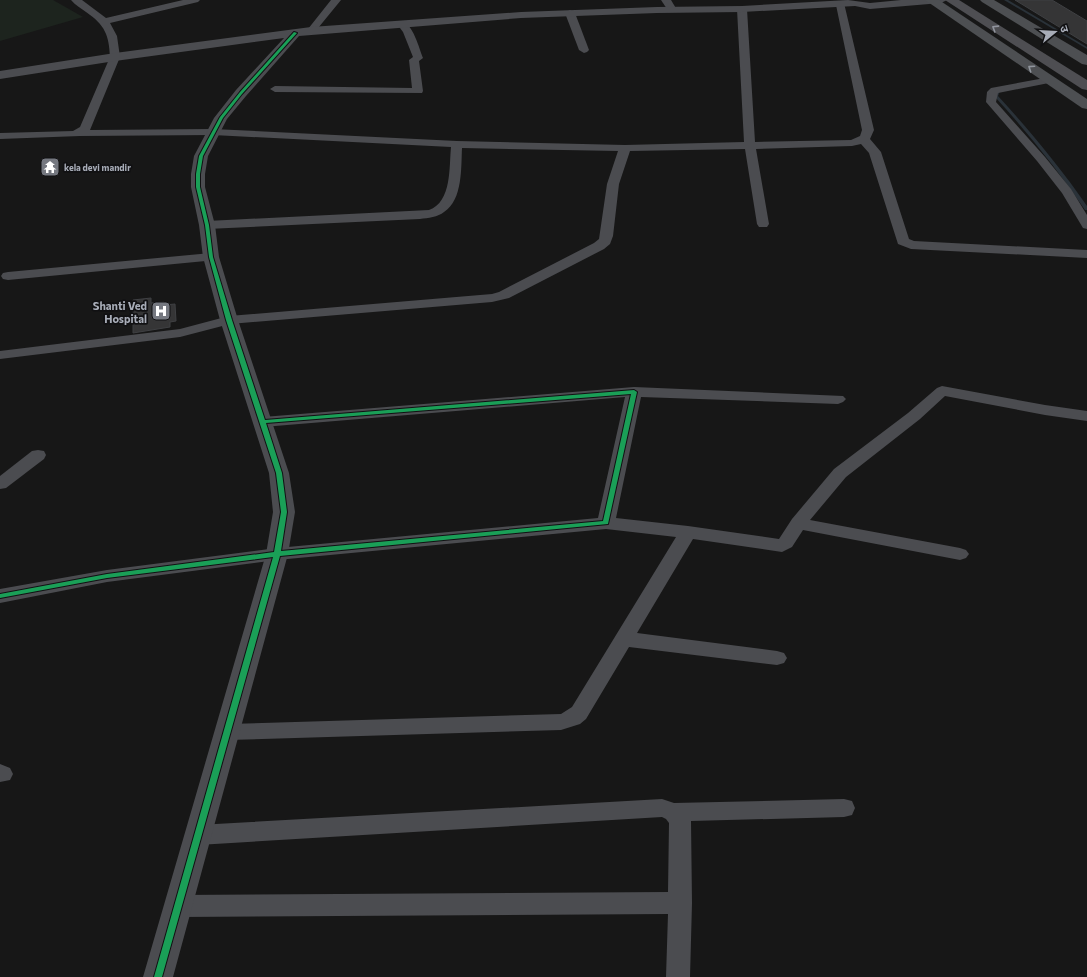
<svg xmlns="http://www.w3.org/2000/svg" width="1087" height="977" font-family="Commissioner,'Noto Sans Devanagari',sans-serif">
  <rect width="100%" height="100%" fill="#171717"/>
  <!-- green -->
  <polygon fill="#1d241e" points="0,0 53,0 83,17 0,41"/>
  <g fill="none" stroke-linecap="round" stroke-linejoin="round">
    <!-- stream -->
    <g fill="#2a3239" fill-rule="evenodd">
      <polygon points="1004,0 1008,0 1087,47 1087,49"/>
      <path d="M997,90L1000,91L998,96C1030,131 1060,167 1087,206V210H1085C1058,170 1028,133 995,97L994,96Z"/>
    </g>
  </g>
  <!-- building -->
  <g fill="#353536" stroke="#3f4043">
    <polygon points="1015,0 1052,0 1087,21 1087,44"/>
    <polygon points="151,298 151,303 164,302 164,305 175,304 176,321 170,322 170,327 133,333 133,300"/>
  </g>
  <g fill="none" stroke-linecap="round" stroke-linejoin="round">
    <!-- minor -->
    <g fill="#4b4c50" fill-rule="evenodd">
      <path d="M71,0H82L106,18L183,0H200L198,2L110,23L117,36L120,57L90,130L213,129L457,141L625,145L744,142L737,9L742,6L747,9L755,142L851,140L860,136L862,130L836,5L838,3H844L874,130L870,139L881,152L909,239L914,241L1087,250V258L911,249L898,244L869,153L861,144L852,146L756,149L769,224L767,227H759L757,224L745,149L630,151L619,184L613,236L610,244L604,249L509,298L492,302L230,324L180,337L0,359V351L180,329L229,316L492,294L499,292L594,243L599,239L607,184L618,151L462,148C461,167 463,200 444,212C438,217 428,218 420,219L207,229L203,228L201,225L203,222L207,221L429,210C452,202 449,167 451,147L213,135L80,136L0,139V133L73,131L80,127L110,57C109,35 105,25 86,12C81,8 75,5 71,0Z"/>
      <polygon points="331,0 341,0 314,33 308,33 306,31 308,29"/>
      <polygon points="661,0 671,0 677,10 675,12 669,12"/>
      <polygon points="570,10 575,13 589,50 587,52 584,53 579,50 565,13"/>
      <path d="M402,21C413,24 419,48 423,58L419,61L423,91L422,93L275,92L270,89L275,86L412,88L409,60L413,57L403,32L397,24Z"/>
      <polygon points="1050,77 1054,78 1055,80 1054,82 998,93 996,102 1045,157 1071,189 1087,215 1087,229 1083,228 1062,193 1037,161 986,102 987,92 991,88"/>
      <polygon points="211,253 216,254 218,257 216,260 8,280 3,279 1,276 3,273 8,272"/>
      <polygon points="942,386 1045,405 1087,411 1087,421 1045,415 945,396 920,419 846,477 810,520 960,548 966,550 969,554 966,558 960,560 803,530 792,547 782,552 693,539 637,633 777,651 784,653 787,658 784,663 777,665 629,647 586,719 580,724 561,730 227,740 220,738 217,732 220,726 227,724 561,714 572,707 676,537 606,529 277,560 107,582 0,603 0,589 107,570 277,548 598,518 625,397 263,427 257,425 255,422 257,419 263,417 634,387 843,396 846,399 843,402 838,404 641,397 616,518 688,526 779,539 792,519 834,469 908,413 937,388"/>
      <polygon points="38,450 44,451 46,455 44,459 6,488 0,489 0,476 32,451"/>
      <polygon points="0,764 10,768 13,774 10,780 0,782"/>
      <polygon points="662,799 674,803 844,799 852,801 855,808 852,815 844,817 691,821 692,903 690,977 666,977 668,914 178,917 170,914 166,906 170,898 178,895 668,892 669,823 666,819 662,817 198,845 190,842 187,835 190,828 198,825"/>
    </g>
    <!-- tertiary -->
    <polygon fill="#4b4c50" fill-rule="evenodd" points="848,0 870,3 901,0 947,0 941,3 870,9 855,6 742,12 657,13 521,18 299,36 246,96 227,119 208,156 205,174 205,187 215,225 219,257 238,320 289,473 295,512 288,554 173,977 143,977 266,554 273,512 269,473 220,320 203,257 199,225 191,187 191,174 194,156 214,118 236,90 284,38 115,61 0,79 0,71 115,53 311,27 521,12 657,7 742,6"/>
    <!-- primary -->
    <g fill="#4d4f52" fill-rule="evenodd">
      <polygon points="925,0 939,0 1087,99 1087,109 1082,108"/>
      <polygon points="980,0 994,0 1087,55 1087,65 1082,64 982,2"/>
    </g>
    <!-- trunk -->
    <polygon fill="#4e4e52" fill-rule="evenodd" points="945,0 959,0 1087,80 1087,90 1082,89"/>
    <defs>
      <path id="cycleway" d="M294,32L297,33L242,94L223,118L203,156L200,174V187L209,225L213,257L232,320L265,420L634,390L637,392L608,524L280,556L162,977H154L273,557L107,578L0,598V594L107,574L274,552L281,512L276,473L226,320L209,257L205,225L196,187V174L199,156L220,117L240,92ZM631,394L603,521L281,551L287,512L282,473L266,423Z"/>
    </defs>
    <!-- cycleway casing -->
    <use href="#cycleway" stroke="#111113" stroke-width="2"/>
    <!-- cycleway -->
    <use href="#cycleway" fill="#1a9f57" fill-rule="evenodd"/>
  </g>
  <!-- one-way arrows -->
  <defs><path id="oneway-chevron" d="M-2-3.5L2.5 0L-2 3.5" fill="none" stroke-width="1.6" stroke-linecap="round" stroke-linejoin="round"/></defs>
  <use stroke="#92959e" href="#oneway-chevron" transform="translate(995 28) rotate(-148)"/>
  <use stroke="#91969e" href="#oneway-chevron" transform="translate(1031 68) rotate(-146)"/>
  <!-- icons -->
  <defs>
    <symbol id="temple-square" viewBox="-11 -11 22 22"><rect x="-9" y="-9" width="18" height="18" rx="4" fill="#757880" stroke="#111113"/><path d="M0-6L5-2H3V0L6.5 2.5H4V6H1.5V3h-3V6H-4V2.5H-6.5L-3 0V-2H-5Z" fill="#fff"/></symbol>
    <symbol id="hospital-square" viewBox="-11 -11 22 22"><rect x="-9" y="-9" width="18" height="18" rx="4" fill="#757880" stroke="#111113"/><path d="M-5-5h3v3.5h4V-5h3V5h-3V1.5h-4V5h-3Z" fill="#fff"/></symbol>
  </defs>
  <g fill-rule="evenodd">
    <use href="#temple-square" x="39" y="156" width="22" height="22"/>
    <use href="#hospital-square" x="150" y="300" width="22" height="22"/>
  </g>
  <g text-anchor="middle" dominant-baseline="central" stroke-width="3.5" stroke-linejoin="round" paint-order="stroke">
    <!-- far-poi labels -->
    <g font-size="9" font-weight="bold" fill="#a8adb8" stroke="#111113" text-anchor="start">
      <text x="64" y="167">kela devi mandir</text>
    </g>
    <!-- poi labels -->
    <g font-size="11" font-weight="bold" fill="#a8adb8" stroke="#111113" text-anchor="end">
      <text x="147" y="305">Shanti Ved<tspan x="147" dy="13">Hospital</tspan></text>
    </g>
  </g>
  <!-- north arrow -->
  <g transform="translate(1055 32) rotate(72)" stroke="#111113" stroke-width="3" paint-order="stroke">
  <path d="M0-3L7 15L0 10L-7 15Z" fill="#a8adb8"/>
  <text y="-6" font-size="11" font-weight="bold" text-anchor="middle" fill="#a8adb8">उ</text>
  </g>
</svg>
